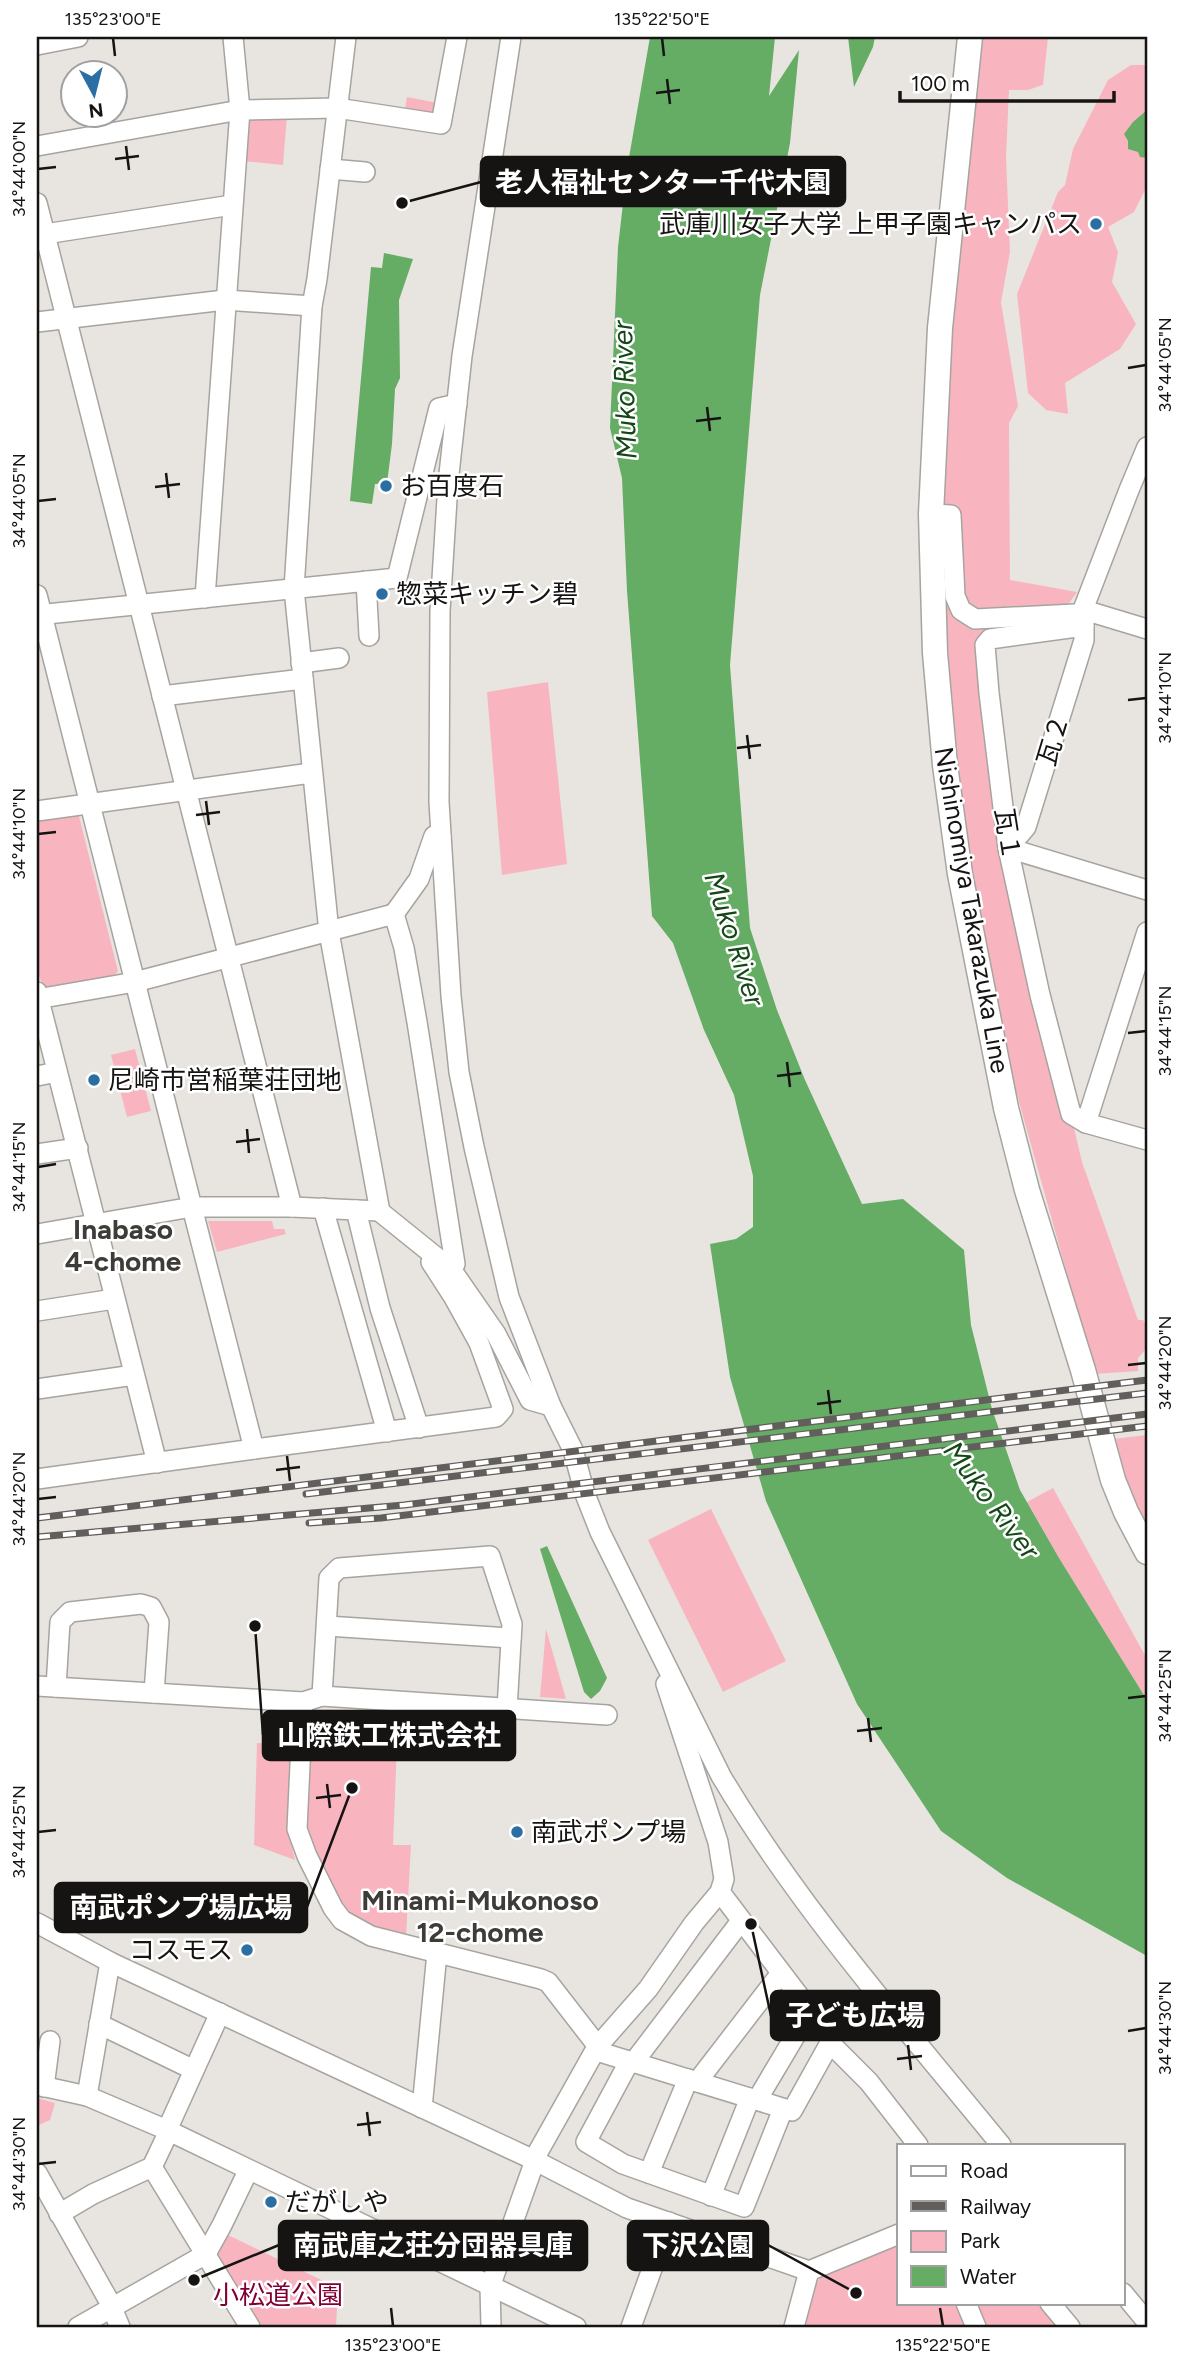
<svg xmlns="http://www.w3.org/2000/svg" width="1184" height="2364" font-family="Figtree,'Noto Sans JP',sans-serif">
  <rect width="100%" height="100%" fill="#e8e5e0"/>
  <!-- green -->
  <g fill="#f8b5c0">
    <polygon points="981,37 1048,37 1043,85 1028,90 1009,90 1006,158 1010,252 1001,302 1018,406 1009,423 1010,580 1077,592 1054,624 985,630 977,663 1030,998 1074,1128 1082,1162 1138,1320 1143,1320 1147,1326 1147,1348 1138,1358 1138,1371 1095,1374 1011,1073 963,819 943,592 947,336"/>
    <polygon points="1131,65 1147,65 1147,186 1134,212 1108,227 1118,252 1112,282 1136,324 1120,349 1065,383 1068,414 1046,410 1028,393 1017,294 1058,192 1065,185 1073,149 1108,80"/>
    <polygon points="407,97 438,103 436,115 405,109"/>
    <polygon points="287,115 283,165 243,161 245,118"/>
    <polygon points="548,682 567,864 502,875 487,692"/>
    <polygon points="74,813 79,816 118,971 114,977 48,988 42,986 37,966 37,818"/>
    <polygon points="135,1049 151,1111 127,1117 111,1055"/>
    <polygon points="208,1221 272,1221 274,1229 284,1229 286,1234 217,1252"/>
    <polygon points="1147,1435 1147,1536 1126,1486 1113,1439"/>
    <polygon points="1053,1488 1147,1659 1147,1700 1059,1558 1027,1502"/>
    <polygon points="711,1509 786,1661 723,1692 648,1540"/>
    <polygon points="546,1629 566,1699 540,1697"/>
    <polygon points="280,1713 288,1714 292,1721 287,1826 295,1860 254,1845 257,1743 278,1744"/>
    <polygon points="310,1721 367,1723 367,1743 397,1745 393,1845 411,1845 406,1937 358,1926 329,1890 306,1831"/>
    <polygon points="37,2098 55,2103 50,2120 37,2126"/>
    <polygon points="228,2235 338,2288 336,2327 258,2327 217,2262 218,2251"/>
    <polygon points="899,2241 899,2303 955,2303 965,2327 803,2327 816,2284 823,2273"/>
    <polygon points="973,2303 1038,2303 1058,2327 982,2327"/>
  </g>
  <!-- water -->
  <g fill="#65ac65">
    <polygon points="650,37 775,37 769,96 799,50 790,143 760,295 730,665 750,928 777,1010 805,1080 862,1204 903,1199 964,1250 971,1325 992,1409 1020,1490 1059,1558 1147,1700 1147,1956 1007,1878 941,1831 857,1704 766,1501 730,1377 710,1244 736,1239 753,1227 753,1176 734,1095 704,1030 673,943 652,916 627,591 622,478 610,428 618,247 627,169"/>
    <polygon points="848,37 875,37 873,47 854,87"/>
    <polygon points="1147,110 1147,158 1140,157 1138,152 1128,149 1128,141 1124,134 1133,122"/>
    <polygon points="384,253 413,259 399,300 400,378 395,389 392,444 387,483 375,484 372,504 350,501 371,267 382,268"/>
    <polygon points="547,1546 607,1678 600,1691 591,1699 584,1692 540,1549"/>
  </g>
  <g fill="none" stroke-linecap="round" stroke-linejoin="round">
    <defs>
      <g id="minor">
        <polyline points="346,37 317,279 312,306 294,589 329,932 380,1212"/>
        <path d="M511,37L462,356L448,483L440,611L439,802L451,996L459,1072L474,1147L509,1297L551,1406L573,1450L585,1494L600,1532L721,1776C800,1909 904,2026 1001,2145"/>
        <polyline points="37,45 78,37"/>
        <polyline points="37,146 240,110 337,108 441,124 457,37"/>
        <polyline points="330,169 365,172"/>
        <polyline points="37,203 292,1207"/>
        <polyline points="45,234 232,205"/>
        <polyline points="37,322 225,300 312,306"/>
        <polyline points="1147,447 1129,490 1084,607 1084,626 990,639 985,645 989,693 1008,848 1040,995 1071,1114 1086,1123 1147,1140"/>
        <polyline points="931,514 951,515 955,596 961,610 975,619 1094,613 1147,629"/>
        <polyline points="366,581 369,636"/>
        <polyline points="37,595 192,1207 37,1234"/>
        <polyline points="205,598 240,110 233,37"/>
        <polyline points="37,615 397,578 439,408 457,404"/>
        <polyline points="1084,626 1084,640 1026,827 1008,848 1147,890"/>
        <polyline points="301,663 339,658"/>
        <polyline points="162,696 303,679"/>
        <polyline points="37,811 311,773"/>
        <polyline points="394,914 419,879 434,836 441,837"/>
        <polyline points="37,992 157,1463"/>
        <polyline points="37,999 135,982 394,914 404,948 417,1022 455,1264 451,1269"/>
        <polyline points="37,1076 57,1072"/>
        <polyline points="1086,1123 1147,932"/>
        <polyline points="37,1154 78,1148"/>
        <polyline points="323,1208 387,1432"/>
        <polyline points="356,1210 380,1308 419,1428"/>
        <polyline points="37,1311 114,1299"/>
        <polyline points="37,1389 134,1375"/>
        <polyline points="254,1449 496,1417 503,1409 479,1343 453,1296 431,1262"/>
        <polyline points="37,1479 254,1449 192,1207 292,1207 379,1211 451,1269 496,1334 530,1400 551,1406"/>
        <polyline points="327,1626 511,1638"/>
        <polyline points="37,1686 303,1702 322,1696 607,1715"/>
        <polyline points="56,1687 60,1622 70,1612 141,1604 151,1607 159,1622 154,1693"/>
        <polyline points="322,1696 329,1578 339,1568 490,1556 512,1624 507,1709"/>
        <polyline points="303,1702 297,1829 307,1856 333,1908 342,1920 371,1936 541,1979 548,1982 603,2053 792,2111 831,2041"/>
        <polyline points="720,1892 828,2034 833,2046 869,2082 918,2145"/>
        <polyline points="37,1923 110,1962 534,2160 627,2208 809,2271 899,2234"/>
        <polyline points="99,2024 194,2070"/>
        <polyline points="629,2062 586,2142 623,2164 744,2207 783,2109"/>
        <polyline points="633,2063 741,1921"/>
        <polyline points="697,2082 781,1973"/>
        <polyline points="37,2085 87,2096 167,2130 576,2327"/>
        <polyline points="44,2087 50,2041"/>
        <polyline points="87,2096 110,1962"/>
        <polyline points="757,2100 810,2011"/>
        <polyline points="422,2108 437,1953"/>
        <polyline points="167,2130 220,2013"/>
        <polyline points="152,2167 250,2327"/>
        <polyline points="37,2173 109,2301 120,2327"/>
        <polyline points="649,2173 688,2079"/>
        <polyline points="711,2196 750,2098"/>
        <polyline points="59,2214 93,2194 152,2167 169,2131"/>
        <polyline points="1123,2293 1147,2322"/>
        <polyline points="966,2303 976,2327"/>
        <polyline points="1050,2303 1070,2327"/>
        <polyline points="78,2327 206,2254 222,2225 248,2171"/>
        <polyline points="491,2327 490,2287 538,2152 597,2047 648,1989 694,1923 720,1892 724,1879 718,1842 666,1684"/>
        <polyline points="631,2327 669,2222"/>
        <polyline points="794,2327 809,2271"/>
      </g>
      <polyline id="major" points="970,37 940,328 931,514 935,653 945,765 960,874 1006,1108 1027,1190 1083,1370 1113,1480 1126,1512 1147,1552"/>
    </defs>
    <!-- minor casing -->
    <use href="#minor" stroke="#a7a49f" stroke-width="22"/>
    <!-- major casing -->
    <use href="#major" stroke="#a7a49f" stroke-width="27"/>
    <!-- minor -->
    <use href="#minor" stroke="#fff" stroke-width="19"/>
    <!-- major -->
    <use href="#major" stroke="#fff" stroke-width="24"/>
    <defs>
      <g id="rail">
        <polyline points="306,1494 1147,1393"/>
        <polyline points="37,1518 1147,1380"/>
        <polyline points="309,1523 381,1518 1147,1426"/>
        <polyline points="37,1537 404,1505 1147,1414"/>
      </g>
    </defs>
    <!-- rail casing -->
    <use href="#rail" stroke="#615e5c" stroke-width="7"/>
    <!-- rail -->
    <use href="#rail" stroke="#fff" stroke-width="4.5" stroke-dasharray="13" stroke-linecap="butt"/>
  </g>
  <!-- ticks -->
  <path fill="none" stroke="#161413" stroke-width="2.5" d="M113,38L115,56M662,38L664,56M667,79L670,104M656,93L680,90M126,146L129,170M115,159L139,156M38,169L56,167M1128,368L1146,365M707,407L710,431M696,421L721,418M166,473L169,498M155,487L180,484M38,501L56,499M1128,700L1146,698M747,735L750,759M737,748L761,745M206,801L209,825M196,815L220,812M38,834L56,832M1128,1033L1146,1031M787,1062L790,1087M777,1076L801,1073M247,1129L249,1153M236,1142L260,1139M38,1167L56,1164M1128,1365L1146,1363M828,1390L831,1414M817,1404L841,1401M287,1456L290,1481M276,1470L300,1467M38,1499L56,1497M1128,1698L1146,1696M868,1718L871,1742M857,1731L882,1728M327,1784L330,1808M316,1798L341,1795M38,1832L56,1830M1128,2031L1146,2028M908,2045L911,2070M897,2059L922,2056M367,2112L370,2136M357,2125L381,2122M38,2164L56,2162M391,2308L393,2326M940,2308L943,2326"/>
  <!-- markers -->
  <g fill="#2b6ea3" stroke="#fff" stroke-width="2.5">
    <circle cx="1096" cy="224" r="7"/>
    <circle cx="386" cy="486" r="7"/>
    <circle cx="382" cy="594" r="7"/>
    <circle cx="94" cy="1080" r="7"/>
    <circle cx="517" cy="1832" r="7"/>
    <circle cx="247" cy="1950" r="7"/>
    <circle cx="271" cy="2202" r="7"/>
  </g>
  <g text-anchor="middle" dominant-baseline="central" stroke-width="5" stroke-linejoin="round" paint-order="stroke">
    <!-- poi labels -->
    <g font-size="26" fill="#161413" stroke="#fff" text-anchor="start">
      <text x="1082" y="224" text-anchor="end">武庫川女子大学 上甲子園キャンパス</text>
      <text x="400" y="486">お百度石</text>
      <text x="396" y="594">惣菜キッチン碧</text>
      <text x="108" y="1080">尼崎市営稲葉荘団地</text>
      <text x="531" y="1832">南武ポンプ場</text>
      <text x="233" y="1950" text-anchor="end">コスモス</text>
      <text x="285" y="2202">だがしや</text>
    </g>
    <!-- street labels -->
    <g font-size="26" fill="#161413" stroke="#fff">
      <text transform="translate(1053 740) rotate(-73)">瓦２</text>
      <text transform="translate(1008 834) rotate(81)">瓦１</text>
      <text transform="translate(972 910) rotate(80)">Nishinomiya Takarazuka Line</text>
    </g>
    <!-- park labels -->
    <g font-size="26" fill="#810034" stroke="#fff">
      <text x="278" y="2295">小松道公園</text>
    </g>
    <!-- water labels -->
    <g font-size="28" font-style="italic" fill="#144617" stroke="#fff">
      <text transform="translate(624 390) rotate(-92)">Muko River</text>
      <text transform="translate(735 939) rotate(72)">Muko River</text>
      <text transform="translate(992 1500) rotate(53)">Muko River</text>
    </g>
    <!-- neighbourhood labels -->
    <g font-size="28" font-weight="bold" fill="#3e3c38" stroke="#fff">
      <text x="123" y="1229">Inabaso<tspan x="123" dy="32">4-chome</tspan></text>
      <text x="480" y="1900">Minami-Mukonoso<tspan x="480" dy="32">12-chome</tspan></text>
    </g>
  </g>
  <!-- callouts -->
  <path fill="none" stroke="#161413" stroke-width="2.5" d="M402 203L481 182M255 1626L263 1735M352 1788L307 1907M751 1924L771 2016M194 2280L279 2245M856 2293L768 2245"/>
  <g fill="#161413" stroke="#fff" stroke-width="2.5">
    <circle cx="402" cy="203" r="7"/>
    <circle cx="255" cy="1626" r="7"/>
    <circle cx="352" cy="1788" r="7"/>
    <circle cx="751" cy="1924" r="7"/>
    <circle cx="194" cy="2280" r="7"/>
    <circle cx="856" cy="2293" r="7"/>
  </g>
  <g fill="#161413" stroke="#161413" stroke-width="2.5">
    <rect x="481" y="157" width="364" height="49" rx="7"/>
    <rect x="263" y="1711" width="252" height="49" rx="7"/>
    <rect x="55" y="1883" width="252" height="49" rx="7"/>
    <rect x="771" y="1991" width="168" height="49" rx="7"/>
    <rect x="279" y="2221" width="308" height="49" rx="7"/>
    <rect x="628" y="2221" width="140" height="49" rx="7"/>
  </g>
  <g font-size="28" text-anchor="middle" font-weight="bold" fill="#fff">
    <text x="663" y="192">老人福祉センター千代木園</text>
    <text x="389" y="1745">山際鉄工株式会社</text>
    <text x="181" y="1917">南武ポンプ場広場</text>
    <text x="855" y="2025">子ども広場</text>
    <text x="433" y="2255">南武庫之荘分団器具庫</text>
    <text x="698" y="2255">下沢公園</text>
  </g>
  <!-- border -->
  <rect width="1184" height="2364" fill="none" stroke="#ffffff" stroke-width="77"/>
  <!-- legend -->
  <rect x="897" y="2144" width="228" height="161" fill="#ffffff" stroke="#a2a1a1" stroke-width="2"/>
  <rect x="911" y="2166" width="35" height="10" fill="#ffffff" stroke="#a2a1a1" stroke-width="2"/>
  <text x="960" y="2178" font-size="21" fill="#161413">Road</text>
  <rect x="911" y="2201" width="35" height="10" fill="#615e5c" stroke="#a2a1a1" stroke-width="2"/>
  <text x="960" y="2214" font-size="21" fill="#161413">Railway</text>
  <rect x="911" y="2231" width="35" height="21" fill="#f8b5c0" stroke="#a2a1a1" stroke-width="2"/>
  <text x="960" y="2248" font-size="21" fill="#161413">Park</text>
  <rect x="911" y="2266" width="35" height="21" fill="#65ac65" stroke="#a2a1a1" stroke-width="2"/>
  <text x="960" y="2284" font-size="21" fill="#161413">Water</text>
  <!-- north arrow -->
  <g transform="translate(94 94) rotate(173)"><circle r="33" fill="#ffffff" stroke="#a2a1a1" stroke-width="2"/>
  <path d="M0-5L12 26L0 18L-12 26Z" fill="#2b6ea3"/>
  <text y="-10" font-size="19" font-weight="bold" text-anchor="middle" fill="#161413">N</text>
  </g>
  <!-- scale -->
  <path d="M900 91v10h214v-10" fill="none" stroke="#161413" stroke-width="3.5"/>
  <text x="911" y="91" font-size="21" fill="#161413" stroke="#ffffff" stroke-width="5" paint-order="stroke">100 m</text>
  <rect x="38" y="38" width="1108" height="2288" fill="none" stroke="#161413" stroke-width="2.5"/>
  <g font-size="18" text-anchor="middle" fill="#161413">
    <text x="113" y="25">135°23'00"E</text>
    <text x="662" y="25">135°22'50"E</text>
    <text transform="translate(19 169) rotate(-90)" y="6">34°44'00"N</text>
    <text transform="translate(1165 365) rotate(-90)" y="6">34°44'05"N</text>
    <text transform="translate(19 501) rotate(-90)" y="6">34°44'05"N</text>
    <text transform="translate(1165 698) rotate(-90)" y="6">34°44'10"N</text>
    <text transform="translate(19 834) rotate(-90)" y="6">34°44'10"N</text>
    <text transform="translate(1165 1031) rotate(-90)" y="6">34°44'15"N</text>
    <text transform="translate(19 1167) rotate(-90)" y="6">34°44'15"N</text>
    <text transform="translate(1165 1363) rotate(-90)" y="6">34°44'20"N</text>
    <text transform="translate(19 1499) rotate(-90)" y="6">34°44'20"N</text>
    <text transform="translate(1165 1696) rotate(-90)" y="6">34°44'25"N</text>
    <text transform="translate(19 1832) rotate(-90)" y="6">34°44'25"N</text>
    <text transform="translate(1165 2028) rotate(-90)" y="6">34°44'30"N</text>
    <text transform="translate(19 2164) rotate(-90)" y="6">34°44'30"N</text>
    <text x="393" y="2351">135°23'00"E</text>
    <text x="943" y="2351">135°22'50"E</text>
  </g>
</svg>
